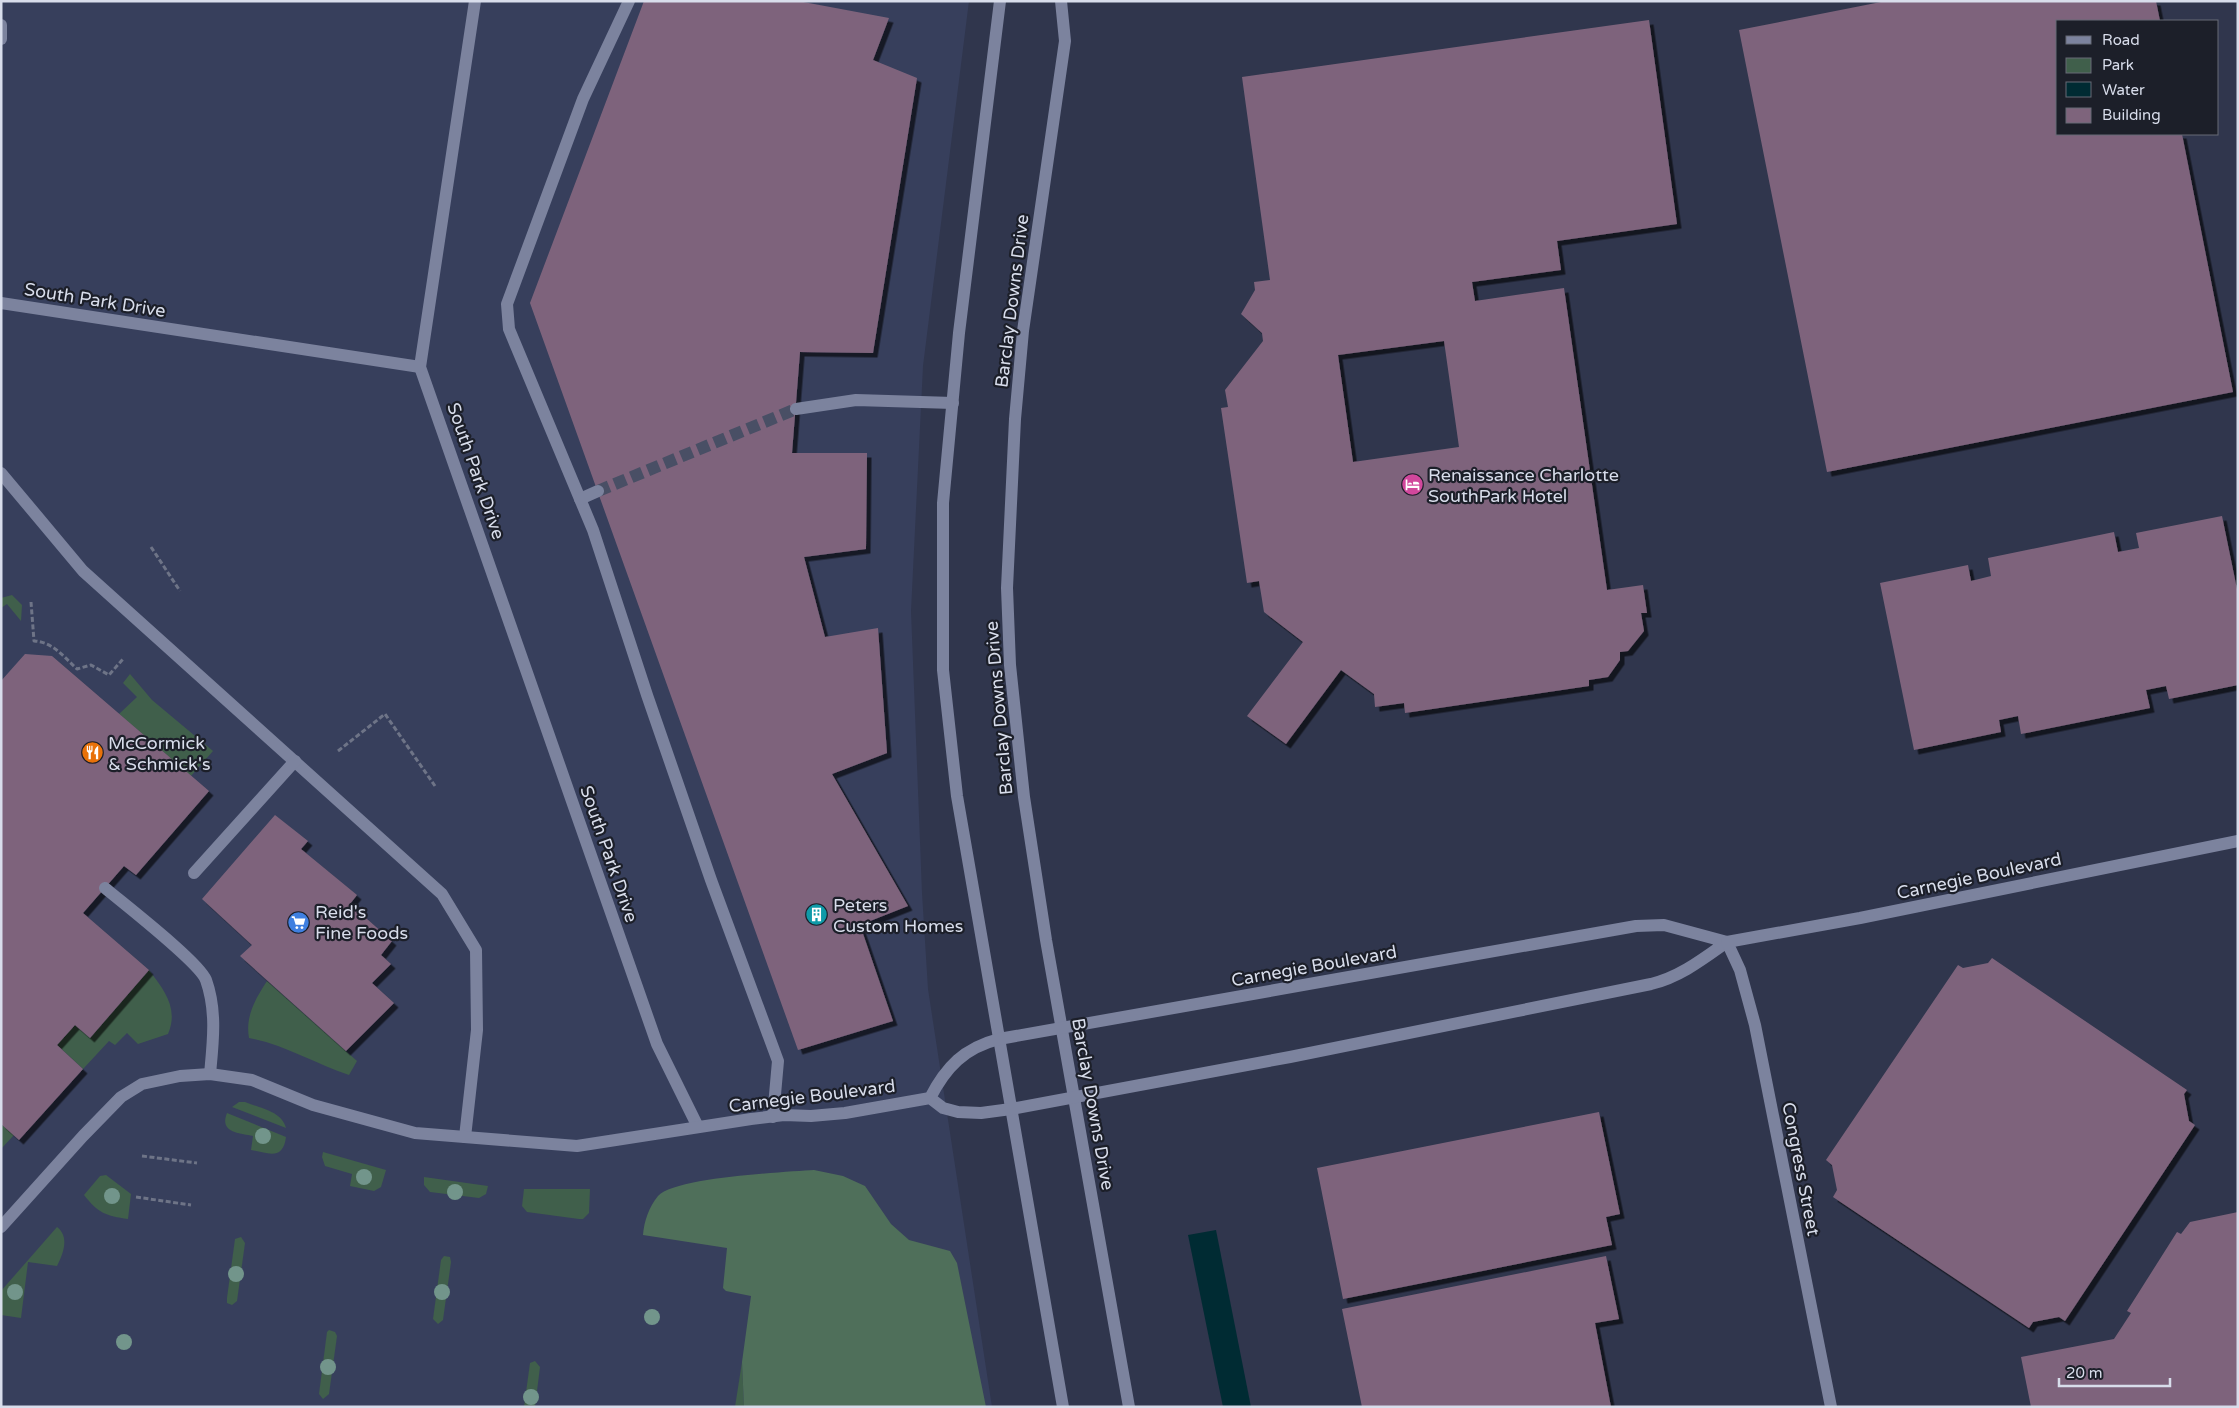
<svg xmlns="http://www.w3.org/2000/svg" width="2239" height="1408" font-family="'Varela Round',sans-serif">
  <defs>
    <filter id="shadow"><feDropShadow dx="4.5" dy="4.5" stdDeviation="0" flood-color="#0009"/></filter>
  </defs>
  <rect width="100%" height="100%" fill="#30364d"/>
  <!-- built -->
  <polygon fill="#373f5c" points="1,1 969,1 923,366 911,611 922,893 928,989 992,1407 1,1407"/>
  <!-- green -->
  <g fill="#405f4b">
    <polygon points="12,595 22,605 21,621 7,604 1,608 1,598"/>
    <polygon points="130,674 152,700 213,751 191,776 119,714 137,697 123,683"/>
    <path d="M149,970C164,990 179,1008 168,1034L138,1044L127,1033L115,1045L109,1041L83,1069L57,1045L75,1025L90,1038Z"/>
    <path d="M267,981L357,1061L349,1075C316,1064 283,1044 249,1038C245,1016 256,998 267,981Z"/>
    <path d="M239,1102H245C259,1108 282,1111 286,1128L232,1107Z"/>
    <path d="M227,1113L286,1137C283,1161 268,1153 251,1150L253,1136C239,1133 219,1133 227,1113Z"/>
    <polygon points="1,1124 14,1135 1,1149"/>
    <polygon points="323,1152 386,1170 381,1187 374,1191 350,1186 352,1174 325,1166 322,1157"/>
    <path d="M106,1175L131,1194L128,1219C106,1216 98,1213 84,1195L100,1176Z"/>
    <polygon points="424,1177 488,1186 486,1194 479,1198 430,1192 424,1185"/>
    <polygon points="524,1189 590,1189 589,1213 583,1219 579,1219 527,1212 522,1206"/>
    <path d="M57,1227C70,1237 63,1254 57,1266L28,1262L21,1318L1,1315V1291Z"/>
    <polygon points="241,1237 245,1243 237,1301 232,1305 227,1303 227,1298 235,1239"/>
    <polygon points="444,1256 450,1257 451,1262 443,1320 438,1324 433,1319 441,1260"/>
    <polygon points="329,1330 335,1332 337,1336 329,1394 323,1399 319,1394 327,1332"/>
    <polygon points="535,1361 540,1367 535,1407 524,1407 530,1363"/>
    <polygon points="742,1362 744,1407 735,1407"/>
  </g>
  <!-- forest -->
  <path fill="#4f6f5a" d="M814,1170L843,1176L865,1186L891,1224L909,1240L950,1251L957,1263L986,1407H744L742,1362L751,1296L726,1291L723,1288L727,1248L643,1235C644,1221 649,1207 658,1196C675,1177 786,1172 814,1170Z"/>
  <!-- water -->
  <polygon fill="#002b33" points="1216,1230 1251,1407 1223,1407 1188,1235"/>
  <!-- building -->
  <g fill="#7e647c" fill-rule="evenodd" filter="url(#shadow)">
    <polygon points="644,1 798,1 889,18 873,60 917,78 873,353 800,352 792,453 867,453 866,549 804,557 825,637 878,628 887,753 832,774 908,906 860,925 893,1021 798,1050 530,303"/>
    <polygon points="1886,1 2156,1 2160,21 2058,21 2058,134 2182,134 2233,392 1827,472 1739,30"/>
    <path d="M1649,20L1677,224L1557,241L1561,270L1472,282L1475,301L1564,288L1607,590L1643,585L1647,613H1641L1644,631L1628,651L1620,652V660L1608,677L1589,680V686L1405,713L1404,703L1375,707L1374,694L1341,670L1286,744L1247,716L1303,642L1264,612L1259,581L1247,583L1221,408L1228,407L1225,390L1263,341L1262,333L1241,314L1255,290L1254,282L1270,280L1242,77ZM1444,341L1459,447L1353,462L1338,355Z"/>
    <polygon points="2222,516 2238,594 2238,685 2169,699 2166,686 2146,690 2150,708 2021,734 2018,716 1999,720 2001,732 1914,750 1880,583 1968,565 1971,581 1991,576 1988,558 2114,532 2118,552 2139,548 2136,533"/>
    <polygon points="25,654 52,656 209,791 136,875 124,866 83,913 149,970 90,1038 75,1025 57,1045 83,1069 19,1140 1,1124 1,681"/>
    <polygon points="275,815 308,841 301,849 357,895 350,904 392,941 381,955 391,964 372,983 394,1003 346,1051 240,956 252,945 202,899"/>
    <polygon points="1992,958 2187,1090 2184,1094 2189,1121 2195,1125 2065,1321 2059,1317 2033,1322 2029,1328 1833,1197 1837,1190 1832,1165 1826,1160 1958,965 1963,968 1988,963"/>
    <polygon points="1599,1112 1620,1214 1606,1217 1612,1245 1343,1299 1317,1168"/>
    <polygon points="2238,1212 2238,1407 2031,1407 2021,1357 2114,1339 2131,1313 2127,1311 2177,1232 2181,1234 2190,1222"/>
    <polygon points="1606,1256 1619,1319 1595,1323 1611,1407 1362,1407 1342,1309"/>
  </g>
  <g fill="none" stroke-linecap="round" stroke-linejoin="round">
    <!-- minor-tunnel -->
    <polyline stroke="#494f65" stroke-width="12" stroke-dasharray="12 6" stroke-linecap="butt" points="598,491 796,409"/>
    <!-- path -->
    <g stroke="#6e7487" stroke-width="3" stroke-dasharray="5 2.5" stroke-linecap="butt">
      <polyline points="151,547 180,591"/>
      <path d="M31,602L34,641C53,642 64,657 77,669L91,665L109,675L123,659"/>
      <polyline points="338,751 385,714 435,786"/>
      <polyline points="142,1156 197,1163"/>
      <polyline points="136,1197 191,1205"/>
    </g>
    <!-- minor -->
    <g stroke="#7c839e" stroke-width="12">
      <polyline points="475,1 420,367 657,1044 698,1127"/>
      <polyline points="629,1 583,99 507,304 509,329 593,530 647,695 711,880 778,1061 773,1117"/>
      <polyline points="1000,1 959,333 943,503 943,670 957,796 1063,1407"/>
      <polyline points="1061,1 1065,41 1023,331 1015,419 1007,588 1010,665 1024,797 1046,940 1129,1407"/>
      <polyline points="1,25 1,39"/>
      <polyline points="1,303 420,367"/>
      <polyline points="796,409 856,400 953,403"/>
      <polyline points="1,473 83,571 442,894 476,950 477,1030 465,1137"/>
      <polyline points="580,499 598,491"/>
      <polyline points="194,873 295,761"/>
      <path d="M105,888C124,904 199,962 206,980C217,1011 213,1042 210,1074"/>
      <path d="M1,1227L83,1136L121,1097L142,1084L180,1076L210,1074L252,1080L313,1105L415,1133L577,1146L751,1119L784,1115L811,1116L845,1113L930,1098L943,1108L958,1112L981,1113L1011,1109L1290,1057L1651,984C1680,977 1703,959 1727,942L1664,925L1636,926L999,1039C964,1048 946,1067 930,1098"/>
      <polyline points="1831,1407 1755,1025 1740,970 1727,942 1860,918 2238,841"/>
    </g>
  </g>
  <!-- trees -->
  <g fill="#72958b">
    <circle cx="263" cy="1136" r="8"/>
    <circle cx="364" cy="1177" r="8"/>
    <circle cx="455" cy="1192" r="8"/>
    <circle cx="112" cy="1196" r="8"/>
    <circle cx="236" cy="1274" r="8"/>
    <circle cx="15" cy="1292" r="8"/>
    <circle cx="442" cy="1292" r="8"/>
    <circle cx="652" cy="1317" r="8"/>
    <circle cx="124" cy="1342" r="8"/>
    <circle cx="328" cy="1367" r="8"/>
    <circle cx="531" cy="1397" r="8"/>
  </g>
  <!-- icons -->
  <defs>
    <symbol id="hotel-disc" viewBox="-11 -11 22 22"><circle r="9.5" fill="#d1479c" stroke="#1c1f29"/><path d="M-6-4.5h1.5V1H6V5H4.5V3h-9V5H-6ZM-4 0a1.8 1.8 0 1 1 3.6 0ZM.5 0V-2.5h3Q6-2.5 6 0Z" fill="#fff"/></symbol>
    <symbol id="restaurant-disc" viewBox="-11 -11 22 22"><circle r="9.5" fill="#e8710a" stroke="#1c1f29"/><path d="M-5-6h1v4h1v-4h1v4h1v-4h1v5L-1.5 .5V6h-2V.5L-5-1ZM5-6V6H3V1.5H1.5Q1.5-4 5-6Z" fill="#fff"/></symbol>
    <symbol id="building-disc" viewBox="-11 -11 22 22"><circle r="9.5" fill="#0f9aa8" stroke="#1c1f29"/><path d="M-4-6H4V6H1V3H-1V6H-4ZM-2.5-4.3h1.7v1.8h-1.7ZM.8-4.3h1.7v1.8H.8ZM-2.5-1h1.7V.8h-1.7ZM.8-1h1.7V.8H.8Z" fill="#fff"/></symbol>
    <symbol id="supermarket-disc" viewBox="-11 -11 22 22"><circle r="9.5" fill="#3f7fe0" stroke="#1c1f29"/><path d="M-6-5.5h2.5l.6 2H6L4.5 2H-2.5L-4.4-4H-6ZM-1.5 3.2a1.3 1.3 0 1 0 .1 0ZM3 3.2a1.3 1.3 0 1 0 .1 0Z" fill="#fff"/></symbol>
  </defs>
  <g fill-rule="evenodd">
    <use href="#hotel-disc" x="1400" y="472" width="25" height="25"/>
    <use href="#restaurant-disc" x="80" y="740" width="25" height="25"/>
    <use href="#building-disc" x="804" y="902" width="25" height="25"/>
    <use href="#supermarket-disc" x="286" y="910" width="25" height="25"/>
  </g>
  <g text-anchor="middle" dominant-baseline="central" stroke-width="4.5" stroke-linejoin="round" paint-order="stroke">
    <!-- street labels -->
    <g font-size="18" fill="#d8ddeb" stroke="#1c1f29">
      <text transform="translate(95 300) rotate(9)">South Park Drive</text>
      <text transform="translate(1012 301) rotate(-83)">Barclay Downs Drive</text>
      <text transform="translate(476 471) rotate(71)">South Park Drive</text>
      <text transform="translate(999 708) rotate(-95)">Barclay Downs Drive</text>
      <text transform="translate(609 854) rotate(71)">South Park Drive</text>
      <text transform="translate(1979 876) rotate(-12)">Carnegie Boulevard</text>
      <text transform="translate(1314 966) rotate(-10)">Carnegie Boulevard</text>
      <text transform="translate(812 1096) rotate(-7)">Carnegie Boulevard</text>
      <text transform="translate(1093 1104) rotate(80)">Barclay Downs Drive</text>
      <text transform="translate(1801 1169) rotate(79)">Congress Street</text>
    </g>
    <!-- poi labels -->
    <g font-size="18" fill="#d8ddeb" stroke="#1c1f29" text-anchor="start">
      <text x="1428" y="475">Renaissance Charlotte<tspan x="1428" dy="21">SouthPark Hotel</tspan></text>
      <text x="108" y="743">McCormick<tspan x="108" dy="21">&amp; Schmick's</tspan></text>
      <text x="833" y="905">Peters<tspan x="833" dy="21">Custom Homes</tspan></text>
      <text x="315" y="912">Reid's<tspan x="315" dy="21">Fine Foods</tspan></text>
    </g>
  </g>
  <!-- border -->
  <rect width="2239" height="1408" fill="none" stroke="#d8ddeb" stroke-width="5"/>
  <!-- legend -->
  <rect x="2056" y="20" width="162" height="115" fill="#1c1f29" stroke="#676b77"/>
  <rect x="2066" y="36" width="25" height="8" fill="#7c839e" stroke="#676b77"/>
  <text x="2102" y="45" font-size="15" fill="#d8ddeb">Road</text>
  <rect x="2066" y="58" width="25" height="15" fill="#405f4b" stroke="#676b77"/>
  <text x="2102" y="70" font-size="15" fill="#d8ddeb">Park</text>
  <rect x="2066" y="82" width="25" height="15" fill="#002b33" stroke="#676b77"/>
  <text x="2102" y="95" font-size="15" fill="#d8ddeb">Water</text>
  <rect x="2066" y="108" width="25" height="15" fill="#7e647c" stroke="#676b77"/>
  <text x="2102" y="120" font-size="15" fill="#d8ddeb">Building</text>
  <!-- scale -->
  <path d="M2059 1378v8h111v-8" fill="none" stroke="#d8ddeb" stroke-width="2.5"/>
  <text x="2066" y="1378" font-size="15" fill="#d8ddeb" stroke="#1c1f29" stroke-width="4" paint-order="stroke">20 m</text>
</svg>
